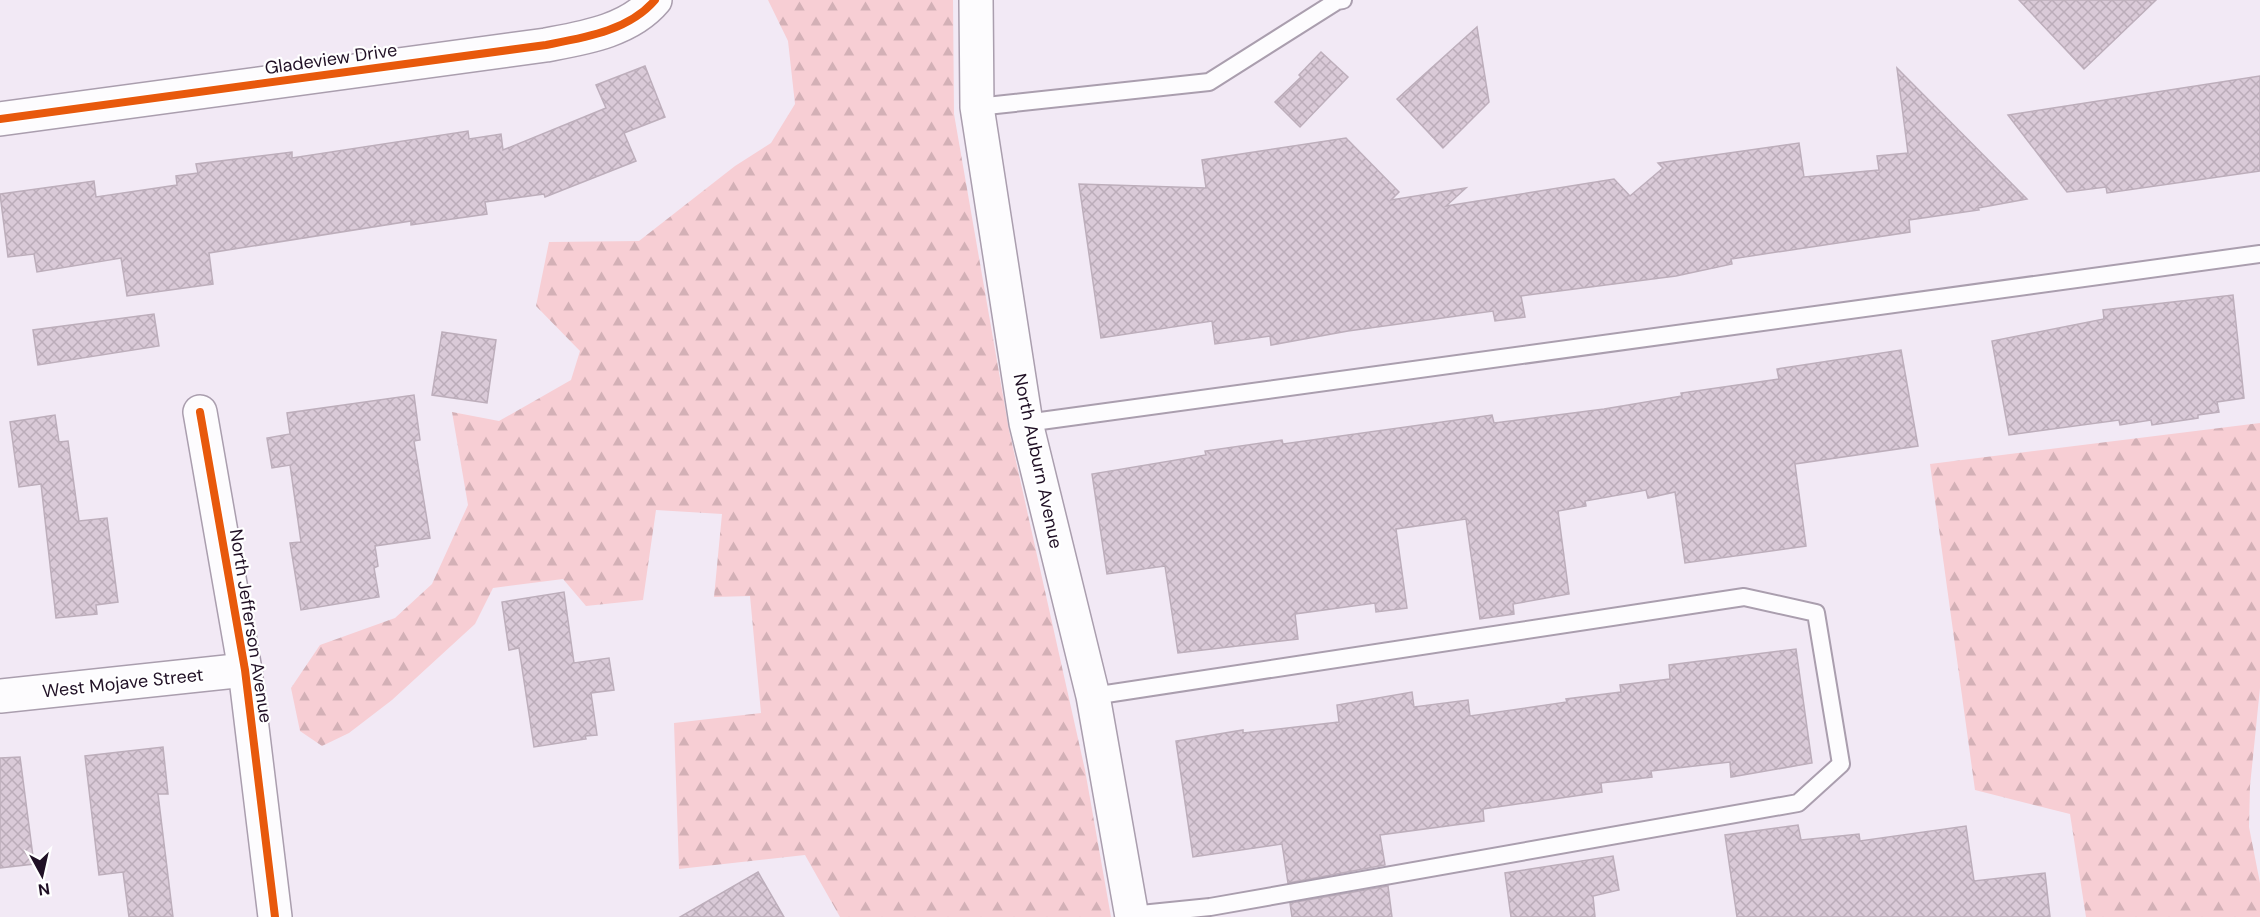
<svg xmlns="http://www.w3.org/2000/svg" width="2260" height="917" font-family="'DM Sans',sans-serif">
  <defs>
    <pattern id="forest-firs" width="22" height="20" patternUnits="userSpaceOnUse" patternTransform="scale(1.5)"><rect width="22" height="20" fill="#f7ced4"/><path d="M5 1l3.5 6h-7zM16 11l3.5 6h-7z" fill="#d3b0b6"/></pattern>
    <pattern id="building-cross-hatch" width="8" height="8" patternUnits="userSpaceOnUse" patternTransform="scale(1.5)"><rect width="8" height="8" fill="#dacad8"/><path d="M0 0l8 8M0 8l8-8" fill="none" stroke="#bbacb9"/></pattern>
  </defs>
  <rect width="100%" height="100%" fill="#f2e9f5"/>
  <!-- forest -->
  <g fill="url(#forest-firs)">
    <polygon points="768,0 953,0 954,114 1009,430 1085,770 1111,917 840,917 805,855 679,869 674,723 761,713 750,596 714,597 722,514 656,510 643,600 586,606 563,579 493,588 475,624 392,700 349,733 322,746 300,731 291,688 320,645 395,618 432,584 468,505 452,412 499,421 571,380 580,351 536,306 549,242 639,241 735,166 771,143 795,104 788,41"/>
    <polygon points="2260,423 2260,688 2250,786 2249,827 2260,883 2260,917 2086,917 2070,814 1975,790 1930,464"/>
  </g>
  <!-- building -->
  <g fill="url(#building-cross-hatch)" stroke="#bdaebb" stroke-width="1.5">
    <polygon points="2019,0 2156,0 2084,69"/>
    <polygon points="1477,27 1489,102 1443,148 1397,99"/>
    <polygon points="1321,52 1348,77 1300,127 1275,102 1301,77 1299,75"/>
    <polygon points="645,66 665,117 624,133 636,161 545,197 544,194 485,202 487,214 411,225 411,221 209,253 213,284 127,296 121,258 37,272 34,254 8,257 0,194 94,181 96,197 177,185 176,176 198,173 196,164 292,152 292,158 468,131 469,139 501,134 503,150 606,108 596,85"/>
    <polygon points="1897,68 2027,199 1978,208 1979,210 1909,220 1910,232 1731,259 1732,264 1676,276 1521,296 1525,317 1495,321 1493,311 1348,331 1271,345 1270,336 1215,344 1212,321 1101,338 1079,184 1206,188 1202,160 1346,138 1399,192 1391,200 1466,188 1446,206 1614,179 1630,196 1663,168 1658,163 1799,143 1804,177 1879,170 1877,156 1908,153"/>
    <polygon points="2260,76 2260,171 2107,193 2106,187 2067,192 2008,115"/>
    <polygon points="2233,295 2244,398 2217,402 2219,412 2198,415 2198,418 2152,425 2151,420 2120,425 2119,420 2009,435 1992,341 2104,319 2103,310"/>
    <polygon points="154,314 159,346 38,365 33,330"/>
    <polygon points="442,332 496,340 487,403 432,395"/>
    <polygon points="1901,350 1918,446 1795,464 1806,546 1685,563 1675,492 1648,498 1646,490 1585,501 1586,506 1558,511 1569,594 1513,604 1514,614 1480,619 1466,519 1396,529 1407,608 1376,612 1375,603 1295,614 1298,639 1178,653 1165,566 1107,574 1092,474 1206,455 1205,451 1282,440 1283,444 1492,415 1494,423 1604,409 1682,396 1681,393 1779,379 1777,369"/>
    <polygon points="414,395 420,440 414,441 430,538 375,546 378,566 374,568 379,597 301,610 290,543 301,542 290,465 272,468 267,438 290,434 287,413"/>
    <polygon points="55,415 59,442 68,441 79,521 107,518 118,602 96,605 97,614 56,618 41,484 19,487 10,422"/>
    <polygon points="564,592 574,663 609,658 614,690 591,693 597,735 585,736 586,739 534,747 519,648 509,650 502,602"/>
    <polygon points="1796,649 1812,763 1731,777 1730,762 1651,771 1652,777 1601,783 1602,792 1483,809 1484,821 1380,835 1385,865 1288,883 1282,844 1193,857 1176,741 1243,730 1243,733 1339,722 1337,705 1412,692 1414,707 1468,700 1470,716 1567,702 1566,699 1621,692 1620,685 1670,679 1669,665"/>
    <polygon points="163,747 168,794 158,794 173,917 129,917 123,872 99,875 85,756"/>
    <polygon points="20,757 34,864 0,868 0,758"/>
    <polygon points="1798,825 1801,840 1859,834 1860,841 1966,826 1974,881 2045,873 2050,917 1737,917 1725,835"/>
    <polygon points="1613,856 1619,890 1593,896 1595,917 1511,917 1505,873"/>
    <polygon points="758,872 784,917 680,917"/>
    <polygon points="1388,886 1392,917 1292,917 1290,903"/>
  </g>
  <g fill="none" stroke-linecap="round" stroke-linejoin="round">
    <defs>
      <g id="lane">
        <polyline points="977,107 1209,82 1337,1 1343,0"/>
        <polyline points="1026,423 2260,254"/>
        <polyline points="1093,696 1744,597 1816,613 1841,764 1798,803 1210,907 1131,915"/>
      </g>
      <g id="street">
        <path d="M0,119L546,45C583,38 629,31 655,0"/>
        <polyline points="200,412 245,670 275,917"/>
        <polyline points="0,696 245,670"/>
      </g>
      <polyline id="secondary" points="976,0 977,107 1026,423 1093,696 1132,917"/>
    </defs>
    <!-- lane casing -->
    <use href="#lane" stroke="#aa9eae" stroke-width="20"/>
    <!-- street casing -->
    <use href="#street" stroke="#aa9eae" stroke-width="36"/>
    <!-- secondary casing -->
    <use href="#secondary" stroke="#aa9eae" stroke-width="36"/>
    <!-- lane -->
    <use href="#lane" stroke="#fdfcfe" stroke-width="16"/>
    <!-- street -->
    <use href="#street" stroke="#fdfcfe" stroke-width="33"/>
    <!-- secondary -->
    <use href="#secondary" stroke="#fdfcfe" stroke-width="33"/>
    <defs>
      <g id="cycleway">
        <path d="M0,119L546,45C583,38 629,31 655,0"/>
        <polyline points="200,412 245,670 275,917"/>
      </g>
    </defs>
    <!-- cycleway casing -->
    <use href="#cycleway" stroke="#fff" stroke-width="11"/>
    <!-- cycleway -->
    <use href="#cycleway" stroke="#e8590c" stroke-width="8"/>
  </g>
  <g text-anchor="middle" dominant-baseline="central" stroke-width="4.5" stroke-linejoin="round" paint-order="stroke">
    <!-- street labels -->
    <g font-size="18" fill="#201025" stroke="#fff">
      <text transform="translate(331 59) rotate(-8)">Gladeview Drive</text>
      <text transform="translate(1038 461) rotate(78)">North Auburn Avenue</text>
      <text transform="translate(251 626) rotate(81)">North Jefferson Avenue</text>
      <text transform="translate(123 683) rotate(-6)">West Mojave Street</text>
    </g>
  </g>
  <!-- north arrow -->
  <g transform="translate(42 875) rotate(172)" stroke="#ffffff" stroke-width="4.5" paint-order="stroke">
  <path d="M0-4.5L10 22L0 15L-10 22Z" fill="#201025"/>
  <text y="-9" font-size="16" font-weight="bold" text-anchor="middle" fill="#201025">N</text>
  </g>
</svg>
